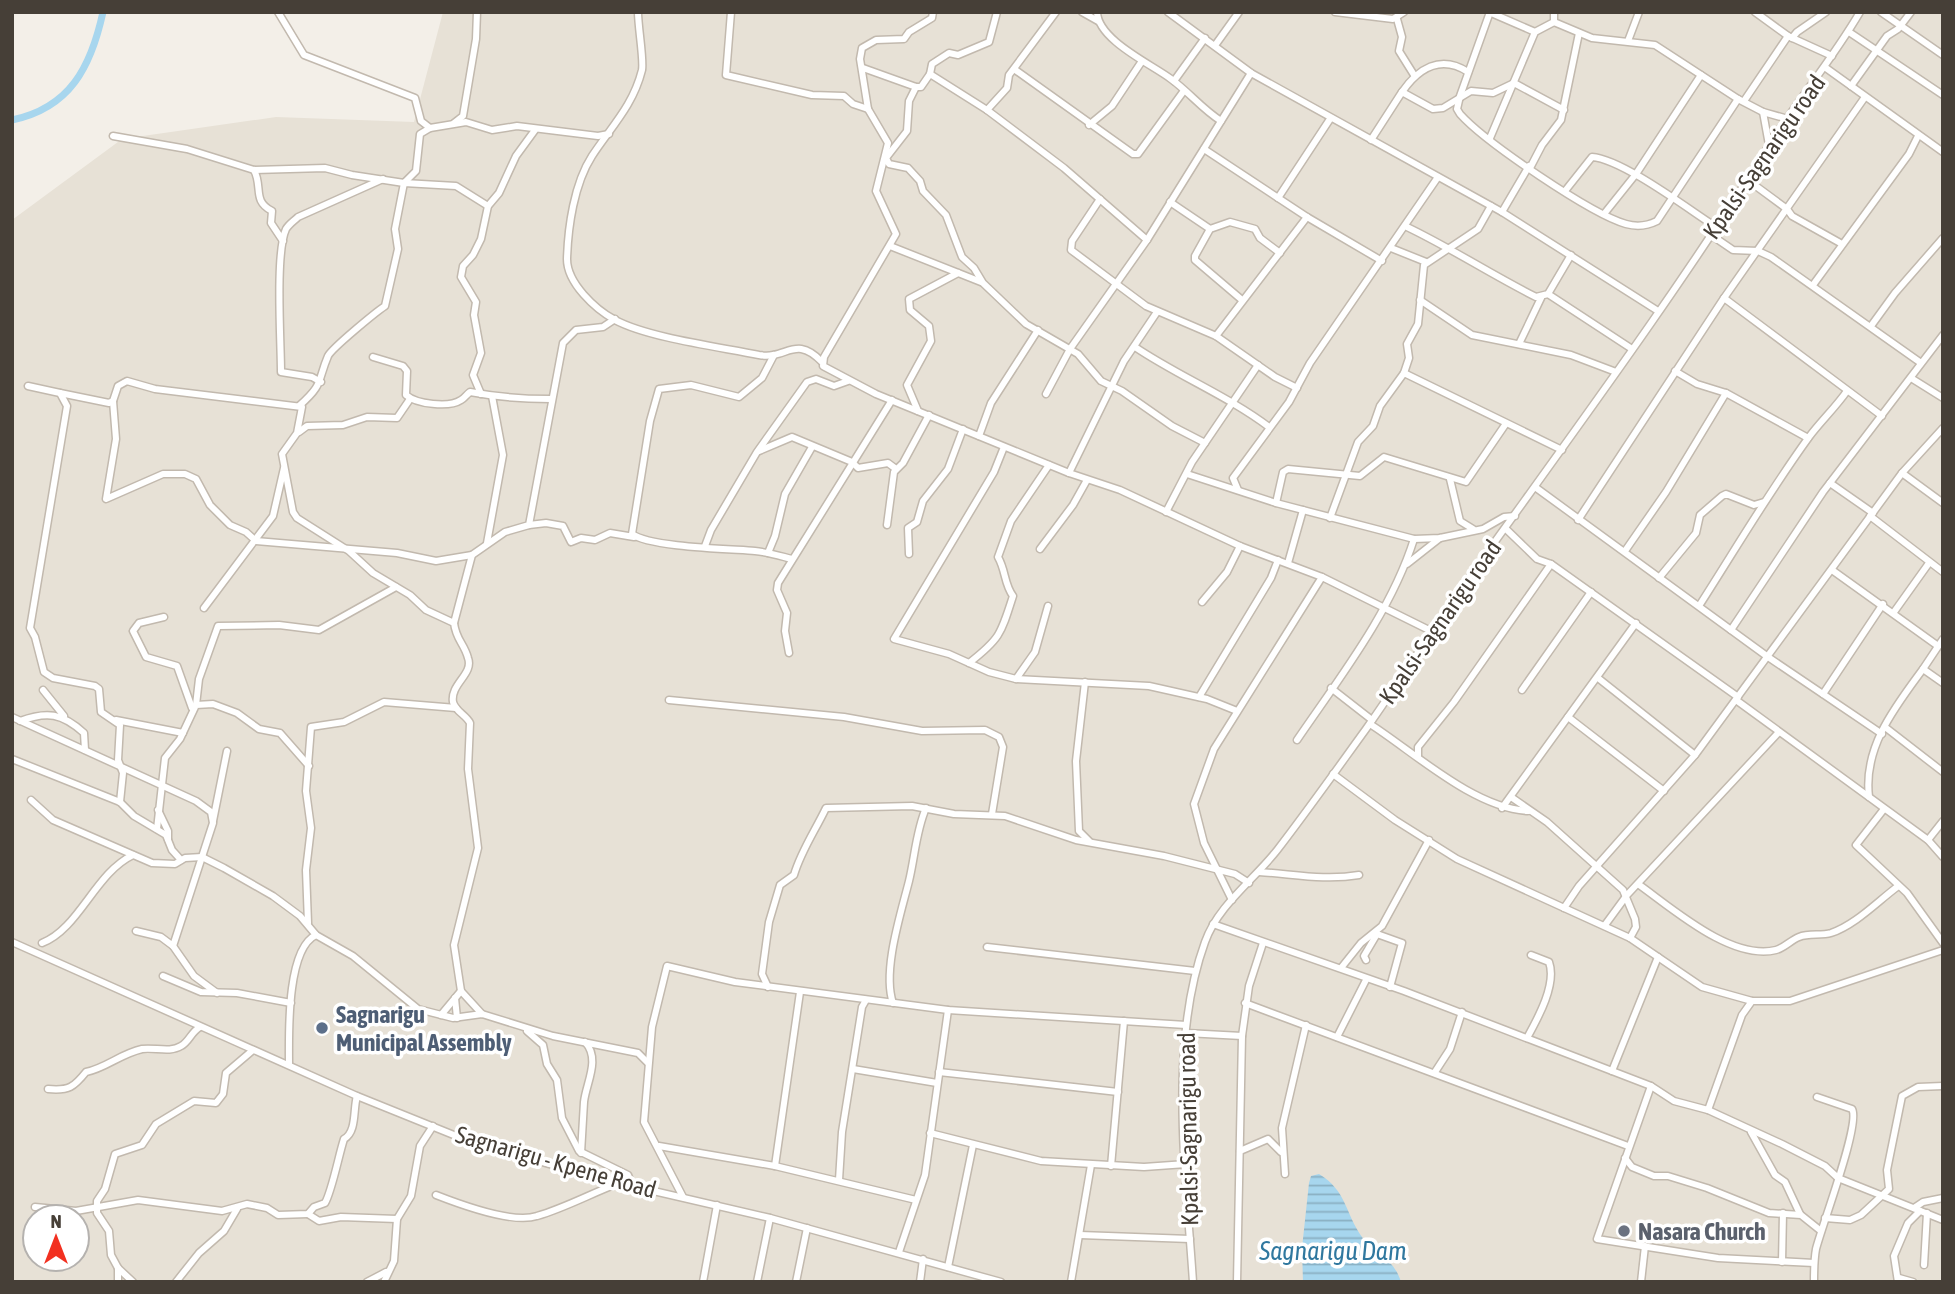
<svg xmlns="http://www.w3.org/2000/svg" width="1955" height="1294" font-family="'Asap Condensed',sans-serif">
  <defs>
    <pattern id="water-rules" width="6" height="5" patternUnits="userSpaceOnUse" patternTransform="scale(1.75)"><rect width="6" height="5" fill="#a7d6ee"/><path d="M0 2.5h6" fill="none" stroke="#8aafc2"/></pattern>
  </defs>
  <rect width="100%" height="100%" fill="#f3efe8"/>
  <!-- residential -->
  <path fill="#e7e1d6" fill-rule="evenodd" d="M443,12H1943V1282H12V220L122,139L276,117L414,122ZM35,1217H77V1259H35Z"/>
  <!-- water -->
  <path fill="url(#water-rules)" d="M1319,1174C1347,1191 1345,1213 1362,1237C1376,1257 1393,1256 1401,1282H1303L1302,1248L1309,1183L1311,1176Z"/>
  <g fill="none" stroke-linecap="round" stroke-linejoin="round">
    <!-- river -->
    <path stroke="#a7d6ee" stroke-width="7" d="M12,120C70,108 91,67 103,12"/>
    <defs>
      <g id="minor">
        <polyline points="278,12 304,55 415,98 421,121 430,128"/>
        <path d="M638,12C638,27 644,60 642,70C633,106 611,127 592,156C574,184 568,227 567,259C567,283 595,309 615,320C649,338 720,347 759,355C787,360 795,334 822,362"/>
        <polyline points="731,12 726,75 812,95 844,96 853,104 868,109 888,143 876,191 896,234 824,357 823,366 876,394 1069,473 1120,490 1240,546 1322,577 1433,632"/>
        <polyline points="1082,12 1098,21"/>
        <path d="M1097,12C1098,40 1151,64 1171,79C1189,92 1202,109 1221,121"/>
        <polyline points="1168,12 1251,73 1502,212 1658,311"/>
        <polyline points="1335,12 1393,19 1404,12"/>
        <polyline points="1489,12 1535,32"/>
        <path d="M1490,12L1460,96L1457,109L1460,114C1485,142 1591,214 1626,224C1637,227 1647,226 1657,221L1738,99"/>
        <polyline points="1755,12 1788,36 1832,56"/>
        <polyline points="1881,12 1943,55"/>
        <polyline points="1397,19 1402,37 1399,51 1414,75"/>
        <polyline points="1554,22 1592,38 1655,45 1738,99 1763,112 1788,119"/>
        <polyline points="1849,32 1943,95"/>
        <polyline points="1792,38 1797,32 1826,12"/>
        <polyline points="1628,41 1639,12"/>
        <polyline points="1216,44 1239,12"/>
        <polyline points="863,68 916,87 921,87 930,74 987,110 1064,168 1147,240"/>
        <polyline points="1826,68 1943,152"/>
        <polyline points="1014,69 1133,154 1138,154 1183,92"/>
        <polyline points="930,74 932,64 949,53 958,55 989,42 997,12"/>
        <polyline points="1174,81 1205,38"/>
        <polyline points="1851,86 1887,36 1898,29 1911,12"/>
        <polyline points="916,87 909,101 907,131 886,158 889,164 908,168 920,181 923,191 946,215 962,257 974,268 983,283 1026,324 1078,354 1101,381 1122,391 1172,426 1205,443"/>
        <path d="M1402,92C1418,69 1440,54 1468,72"/>
        <polyline points="1744,101 1788,36"/>
        <polyline points="868,109 860,59 862,48 876,40 904,39 909,32 932,18 933,12"/>
        <polyline points="987,110 1007,88 1009,75 1056,12"/>
        <polyline points="1763,112 1769,145"/>
        <polyline points="454,123 463,116 476,39 477,12"/>
        <polyline points="1089,125 1112,106 1142,61"/>
        <polyline points="113,136 187,149 254,170 325,168 352,175 404,183 416,171 420,134 430,128 466,122 492,130 517,126 598,136 609,134"/>
        <polyline points="1490,138 1535,32 1554,22 1554,12"/>
        <polyline points="1371,140 1402,92 1433,109 1443,108 1471,91 1493,93 1514,83 1564,110"/>
        <polyline points="1204,149 1307,217 1382,261"/>
        <polyline points="1530,168 1542,145 1561,120 1579,33"/>
        <path d="M254,170C263,187 252,201 272,211L271,223L283,241"/>
        <polyline points="1749,181 1787,209 1792,216 1842,244"/>
        <path d="M1565,191L1592,157C1622,159 1688,209 1716,227"/>
        <polyline points="1278,198 1330,119"/>
        <polyline points="1100,199 1072,241 1071,250 1146,306 1216,336 1275,377 1297,388"/>
        <polyline points="1170,202 1210,229"/>
        <polyline points="1502,212 1529,166"/>
        <polyline points="1604,214 1636,174 1701,75"/>
        <path d="M1407,227C1451,248 1492,275 1536,297L1548,294L1571,255"/>
        <polyline points="1711,235 1733,250 1758,251 1771,257 1921,363"/>
        <polyline points="890,246 981,282"/>
        <polyline points="1391,248 1426,262"/>
        <polyline points="1813,285 1909,154 1918,136"/>
        <polyline points="1548,294 1632,349"/>
        <polyline points="1724,298 1882,416"/>
        <polyline points="1242,300 1195,260 1195,256 1210,229 1230,222 1255,229 1260,238 1280,253"/>
        <polyline points="1420,300 1472,335 1571,355 1616,372"/>
        <polyline points="1871,326 1895,293 1943,238"/>
        <polyline points="1216,336 1307,217"/>
        <polyline points="1519,344 1541,298"/>
        <path d="M1135,347C1178,376 1228,396 1269,427"/>
        <path d="M774,355L762,378L739,397L691,385L659,389L650,421L632,534C649,547 730,549 755,551C767,552 780,556 792,559"/>
        <path d="M373,357L403,366L407,371L406,395C416,404 449,408 461,400C465,398 466,395 470,392C497,397 522,399 550,399"/>
        <polyline points="1675,371 1697,384 1726,393"/>
        <polyline points="1404,373 1409,358 1407,344 1418,324 1424,265 1478,229 1491,206"/>
        <polyline points="1911,378 1943,398"/>
        <path d="M321,382L312,377L281,372C281,342 275,253 286,229C289,224 294,221 298,217L383,179"/>
        <polyline points="28,386 60,393 67,406 30,628 35,637 44,672 53,678 95,686 99,689 101,712 120,725 118,760 123,773 120,802"/>
        <path d="M60,393L109,403L113,401L118,386L127,381L155,389L302,407L297,433L282,454L293,512L297,518L349,551L373,573L410,595L426,610L454,623C456,640 464,643 468,658C474,674 450,684 453,702C455,711 466,715 470,723L468,769L478,848L454,945L461,991L482,1014"/>
        <polyline points="481,394 473,375 481,353 474,315 476,302 461,277 463,266 473,255 481,239 488,206 499,193 516,156 535,130"/>
        <polyline points="1046,394 1070,349 1147,240 1251,73"/>
        <polyline points="113,401 116,439 106,499 163,474 185,474 196,479 210,505 230,525 246,532 256,541 397,553 436,561 472,555"/>
        <path d="M299,406C324,384 317,382 328,356C332,348 376,312 385,306L398,249L395,229L404,183L456,186L488,206"/>
        <polyline points="918,411 907,385 931,341 929,326 910,310 909,299 958,273"/>
        <polyline points="299,432 307,426 343,425 367,417 397,418 410,399"/>
        <polyline points="979,436 991,403 1038,330"/>
        <polyline points="1004,447 994,472 894,639 949,654 989,672 1016,679 1149,686 1207,699 1237,711"/>
        <polyline points="759,451 792,437 852,462 858,468 888,463 896,469"/>
        <polyline points="1069,473 1124,361 1157,312"/>
        <polyline points="1902,473 1943,503"/>
        <polyline points="1187,474 1276,503 1414,539 1440,538 1483,529 1504,517 1515,516"/>
        <polyline points="1450,479 1460,521 1473,529"/>
        <polyline points="1830,483 1873,513"/>
        <polyline points="1535,487 1768,657 1882,734"/>
        <polyline points="1238,490 1233,478 1289,402 1310,363 1438,177"/>
        <polyline points="1276,503 1283,472 1288,469 1360,476 1384,457 1466,482 1505,425"/>
        <polyline points="1166,512 1192,462 1258,365"/>
        <polyline points="1870,516 1943,572"/>
        <polyline points="1330,518 1358,442 1373,426 1380,406 1404,373 1562,450"/>
        <polyline points="1578,520 1724,298 1865,97"/>
        <polyline points="529,525 546,523 563,526 571,542 581,538 595,540 610,533 634,537"/>
        <polyline points="887,525 894,472 903,463 929,415"/>
        <polyline points="1506,529 1537,559 1551,564 1738,697"/>
        <polyline points="487,543 503,455 492,396"/>
        <polyline points="705,546 711,530 757,452 807,382 816,379 834,386 848,381"/>
        <polyline points="1040,549 1073,505 1087,480"/>
        <polyline points="1625,551 1666,492 1726,393 1808,438"/>
        <polyline points="768,553 775,536 785,494 812,447"/>
        <polyline points="909,554 908,528 917,522 923,501 948,469 963,429"/>
        <polyline points="1288,563 1303,510"/>
        <polyline points="1407,564 1440,538"/>
        <polyline points="1832,570 1938,646"/>
        <polyline points="1659,578 1696,533 1700,515 1722,496 1726,494 1754,505 1764,502"/>
        <polyline points="1202,602 1227,572 1240,546"/>
        <path d="M1699,606C1735,550 1769,492 1809,437C1821,421 1835,408 1847,391"/>
        <polyline points="204,608 273,516 284,468"/>
        <polyline points="1894,612 1929,563"/>
        <polyline points="164,617 139,623 133,631 146,657 177,666 192,708"/>
        <polyline points="454,623 472,555 505,532 529,525 563,343 576,330 603,327 615,319"/>
        <polyline points="1731,630 1823,492 1943,335"/>
        <polyline points="1943,639 1923,669 1943,683"/>
        <polyline points="789,653 785,631 787,613 777,590 778,583 892,400"/>
        <path d="M969,663C1000,639 1001,634 1013,596C1004,584 1006,571 998,557L1011,521L1049,465"/>
        <polyline points="1598,678 1695,755"/>
        <polyline points="1016,679 1035,652 1048,606"/>
        <polyline points="1085,682 1076,761 1079,831 1089,841"/>
        <polyline points="1331,688 1372,720"/>
        <polyline points="43,690 64,716"/>
        <polyline points="1522,690 1591,592"/>
        <polyline points="1823,694 1883,604"/>
        <polyline points="1199,697 1271,578 1278,560"/>
        <polyline points="669,700 844,717 922,731 985,730 999,737 1003,747 992,814"/>
        <polyline points="1736,700 1928,840 1943,857"/>
        <polyline points="196,705 199,679 218,626 279,625 319,630 396,587"/>
        <polyline points="12,717 196,801 211,812 213,823 173,946 161,937 136,931"/>
        <polyline points="1568,717 1664,791"/>
        <polyline points="116,720 183,733"/>
        <path d="M20,721C47,711 62,713 84,733L85,750"/>
        <path d="M1370,724C1415,753 1474,808 1528,811"/>
        <polyline points="1885,727 1943,772"/>
        <path d="M1297,740C1340,677 1391,612 1414,539"/>
        <polyline points="1418,756 1418,747 1454,702 1551,564"/>
        <polyline points="12,759 120,802 134,816 166,835 172,850 181,860"/>
        <polyline points="1333,774 1395,820 1457,859 1630,938"/>
        <polyline points="1511,797 1547,822 1623,890 1635,919 1636,927 1630,938 1702,987 1752,1001"/>
        <path d="M1869,797C1863,747 1895,707 1923,669"/>
        <polyline points="31,800 53,820 152,863 175,864 185,858 202,857 224,868 273,896 300,916 316,935 353,956 418,1009 453,1018 482,1014 553,1036 638,1053 648,1063"/>
        <polyline points="1502,808 1636,623"/>
        <polyline points="1884,809 1856,845 1907,893 1943,943"/>
        <polyline points="158,810 168,831 168,839"/>
        <polyline points="213,821 227,751"/>
        <polyline points="157,829 165,758 180,739 196,705 213,704 237,713 259,729 280,733 309,766"/>
        <polyline points="1928,840 1943,821"/>
        <path d="M1259,872C1293,874 1325,881 1359,875"/>
        <path d="M1638,884C1672,908 1731,961 1776,950C1784,948 1791,940 1799,937C1809,933 1821,936 1831,933C1855,925 1877,902 1897,887"/>
        <polyline points="1232,900 1204,843 1194,804 1214,749 1322,577"/>
        <polyline points="1564,908 1579,886 1695,755 1902,473 1943,428"/>
        <polyline points="308,923 306,870 311,828 306,791 311,727 344,722 384,702 456,708"/>
        <polyline points="1213,924 1404,991 1651,1086 1674,1101 1708,1110 1782,1144 1825,1166 1838,1178 1943,1220"/>
        <polyline points="1605,925 1627,895 1779,732"/>
        <polyline points="12,942 357,1096 476,1144 619,1183 770,1218 1001,1282"/>
        <path d="M42,943C79,929 95,873 133,855"/>
        <polyline points="173,946 194,976 217,993"/>
        <polyline points="987,947 1195,971"/>
        <polyline points="1366,960 1364,956 1377,934 1402,943 1390,987"/>
        <polyline points="1341,968 1361,943 1382,926 1429,840"/>
        <polyline points="163,976 201,992 237,993 291,1003"/>
        <path d="M768,987L762,974L769,922L780,885L794,875C801,851 815,831 826,808L912,806L954,814L1005,816L1076,840L1164,856L1235,874L1249,883"/>
        <polyline points="455,998 457,1018"/>
        <path d="M893,1003C882,971 901,913 909,881C915,856 916,831 926,808"/>
        <polyline points="1245,1003 1628,1146"/>
        <polyline points="441,1015 461,991"/>
        <polyline points="527,1031 543,1045 547,1064 557,1080 562,1118 579,1151 628,1175 632,1185"/>
        <polyline points="1186,1033 1242,1036"/>
        <polyline points="1337,1037 1366,980"/>
        <path d="M1527,1038C1538,1018 1557,984 1549,962L1531,955"/>
        <path d="M289,1065C289,1036 286,949 316,935"/>
        <polyline points="853,1069 937,1083"/>
        <polyline points="1612,1071 1658,957"/>
        <polyline points="939,1072 1118,1092"/>
        <polyline points="1435,1072 1450,1049 1462,1012"/>
        <polyline points="1651,1086 1597,1239 1718,1258 1814,1263"/>
        <path d="M48,1089C69,1091 74,1087 86,1072C106,1068 120,1054 142,1049C154,1047 170,1053 181,1046C189,1042 191,1032 200,1027"/>
        <polyline points="1708,1110 1742,1015 1752,1001 1790,1001 1943,950"/>
        <polyline points="1751,1132 1775,1175 1785,1182 1800,1214"/>
        <polyline points="930,1133 1041,1161 1144,1167 1186,1164"/>
        <polyline points="659,1146 775,1166 916,1200"/>
        <polyline points="1240,1151 1268,1139 1281,1152"/>
        <path d="M581,1153C582,1136 583,1119 584,1102C586,1083 601,1059 585,1042"/>
        <polyline points="1625,1158 1632,1167 1654,1176 1668,1176 1707,1188 1769,1213 1801,1215 1821,1231"/>
        <polyline points="775,1166 800,992"/>
        <polyline points="1111,1166 1124,1021"/>
        <polyline points="1285,1174 1282,1128 1306,1025"/>
        <polyline points="839,1180 842,1132 862,1007 866,1000"/>
        <path d="M436,1195C459,1204 513,1224 537,1216C565,1208 592,1193 619,1183"/>
        <polyline points="683,1197 644,1122 652,1027 667,966 735,982 948,1010 1186,1025"/>
        <path d="M35,1207L76,1211L138,1200L222,1211L247,1204L267,1208L278,1215L308,1214L314,1207L325,1203C332,1191 339,1154 344,1139C357,1132 353,1109 357,1096"/>
        <polyline points="1914,1208 1923,1202 1943,1198"/>
        <polyline points="308,1214 319,1221 341,1217 397,1219"/>
        <polyline points="1825,1218 1850,1220 1861,1215 1889,1189 1887,1170 1902,1096 1918,1087 1943,1086"/>
        <polyline points="1080,1235 1190,1239"/>
        <polyline points="899,1252 925,1175 948,1010"/>
        <polyline points="1782,1262 1783,1213"/>
        <polyline points="1924,1265 1927,1213"/>
        <polyline points="948,1267 973,1145"/>
        <polyline points="1899,1278 1913,1282"/>
        <polyline points="118,1282 118,1268"/>
        <polyline points="133,1282 118,1268 111,1255 109,1231 97,1213 97,1201 105,1189 115,1154 142,1145 156,1124 194,1101 216,1103 223,1094 226,1073 253,1050"/>
        <polyline points="176,1282 199,1253 224,1231 237,1209"/>
        <polyline points="367,1282 386,1272"/>
        <polyline points="384,1282 394,1261 397,1219 411,1196 420,1146 433,1126"/>
        <polyline points="703,1282 717,1205"/>
        <polyline points="757,1282 770,1218"/>
        <polyline points="796,1282 807,1228"/>
        <polyline points="920,1282 923,1259"/>
        <polyline points="1071,1282 1091,1165"/>
        <path d="M1193,1282C1186,1175 1168,1044 1205,942C1218,905 1255,879 1278,849C1308,810 1337,769 1366,729C1402,678 1435,626 1471,575C1572,434 1676,294 1768,147C1797,101 1832,60 1860,12"/>
        <polyline points="1237,1282 1242,1036 1249,986 1263,943"/>
        <polyline points="1641,1282 1645,1246"/>
        <path d="M1814,1282C1814,1270 1814,1260 1816,1249C1822,1225 1861,1123 1852,1109L1817,1097"/>
        <polyline points="1898,1282 1894,1256 1908,1223 1920,1211"/>
      </g>
    </defs>
    <!-- minor casing -->
    <use href="#minor" stroke="#c2b9ae" stroke-width="9"/>
    <!-- minor -->
    <use href="#minor" stroke="#fff" stroke-width="6"/>
  </g>
  <!-- markers -->
  <circle fill="#5c6f8a" stroke="#fff" stroke-width="2.5" cx="322" cy="1028" r="7"/>
  <circle fill="#6b7280" stroke="#fff" stroke-width="2.5" cx="1624" cy="1231" r="7"/>
  <g text-anchor="middle" dominant-baseline="central" stroke-width="7" stroke-linejoin="round" paint-order="stroke">
    <!-- street labels -->
    <g font-size="24" fill="#463f37" stroke="#fff">
      <text transform="translate(1764 157) rotate(-55)">Kpalsi-Sagnarigu road</text>
      <text transform="translate(1440 622) rotate(-55)">Kpalsi-Sagnarigu road</text>
      <text transform="translate(1188 1129) rotate(-91)">Kpalsi-Sagnarigu road</text>
      <text transform="translate(556 1162) rotate(16)">Sagnarigu - Kpene Road</text>
    </g>
    <!-- service labels -->
    <g font-size="24" font-weight="bold" fill="#4e5e75" stroke="#fff" text-anchor="start">
      <text x="336" y="1014">Sagnarigu<tspan x="336" dy="28">Municipal Assembly</tspan></text>
    </g>
    <!-- worship labels -->
    <g font-size="24" font-weight="bold" fill="#5b616d" stroke="#fff" text-anchor="start">
      <text x="1638" y="1231">Nasara Church</text>
    </g>
    <!-- water labels -->
    <g font-size="26" font-style="italic" fill="#30789f" stroke="#fff">
      <text x="1333" y="1251">Sagnarigu Dam</text>
    </g>
  </g>
  <!-- border -->
  <rect width="1955" height="1294" fill="none" stroke="#463f37" stroke-width="28"/>
  <!-- north arrow -->
  <g transform="translate(56 1238)"><circle r="33" fill="#ffffff" stroke="#b5b2af" stroke-width="2"/>
  <path d="M0-5L12 26L0 18L-12 26Z" fill="#f23020"/>
  <text y="-10" font-size="19" font-weight="bold" text-anchor="middle" fill="#463f37">N</text>
  </g>
</svg>
